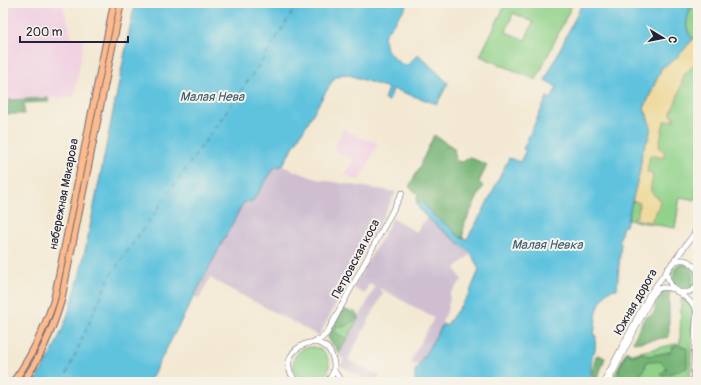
<svg xmlns="http://www.w3.org/2000/svg" width="701" height="385" font-family="Pangolin,sans-serif">
  <rect width="100%" height="100%" fill="#f7f3e8"/>
  <filter id="ink" filterUnits="userSpaceOnUse"><feTurbulence type="fractalNoise" baseFrequency=".025" numOctaves="2"/><feDisplacementMap in="SourceGraphic" scale="8" xChannelSelector="R" yChannelSelector="G"/><feConvolveMatrix kernelMatrix="1 2 1 2 8 2 1 2 1" color-interpolation-filters="sRGB"/></filter>
  <filter id="wash" filterUnits="userSpaceOnUse"><feTurbulence type="fractalNoise" baseFrequency=".012" numOctaves="4" result="noise"/><feDisplacementMap in="SourceGraphic" scale="16" xChannelSelector="R" yChannelSelector="G"/><feGaussianBlur stdDeviation="0.9" result="paint"/><feColorMatrix in="noise" values="0 0 0 0 0 0 0 0 0 0 0 0 0 0 0 0 0 1.4 0 .05"/><feComposite in="paint" operator="in"/></filter>
  <g filter="url(#wash)">
    <rect width="100%" height="100%" fill="#f3e8d2"/>
    <!-- built -->
    <g fill="#f1d0e2">
      <polygon points="21,3 62,3 72,37 84,40 74,97 9,100 8,109 3,110 3,9"/>
      <polygon points="343,129 369,141 370,140 378,143 360,180 351,179 351,176 347,175 346,177 344,178 353,159 333,150"/>
    </g>
    <!-- industrial -->
    <g fill="#cebed0">
      <polygon points="279,166 282,166 311,177 321,180 396,192 319,336 215,281 210,277 199,299 194,296 242,205 247,201 252,202 275,167"/>
      <polygon points="427,217 471,254 455,268 462,280 449,295 450,298 447,311 442,322 443,324 419,365 412,364 411,360 434,318 378,287 383,293 348,360 380,376 377,382 372,382 341,366 344,359 339,356 375,287 369,284 364,294 353,288 393,218 416,232"/>
    </g>
    <!-- green -->
    <g fill="#90d28a" stroke="#597a62" fill-rule="evenodd">
      <path d="M506,3H548L553,5L557,3L563,6L564,4L568,6L569,3H573L536,80L480,56ZM513,13L533,22L525,40L506,32Z"/>
      <path d="M693,3H698V170L695,200L680,197L675,228L628,220L632,201L677,57L693,39C682,27 688,16 693,3Z"/>
      <path d="M684,263L689,264L697,272C696,286 696,292 678,291C669,279 665,267 684,263Z"/>
      <polygon points="681,299 693,307 690,382 611,382 627,350 631,354 680,343"/>
      <path d="M343,310L355,312L359,317L339,354C326,332 331,332 343,310Z"/>
      <circle cx="311" cy="365" r="18"/>
    </g>
    <!-- forest -->
    <g fill="#74b476" stroke="#4b6b58">
      <polygon points="48,98 49,102 24,103 24,114 3,114 3,110 8,109 9,100"/>
      <polygon points="434,135 454,148 456,161 463,162 469,157 487,165 479,182 483,186 464,225 463,236 466,239 458,236 452,229 433,215 423,202 417,204 416,203 418,194 409,187 421,165 421,163"/>
      <path d="M682,265C695,268 692,275 691,286C675,292 671,282 677,268Z"/>
      <polygon points="660,289 671,290 671,293 669,295 669,337 634,343 633,341 645,317 652,315 655,311 655,298"/>
      <path d="M344,310L359,317C352,323 346,327 336,328L335,324Z"/>
      <path d="M334,330C337,334 343,338 348,338L341,350C335,348 328,342 328,335L331,331Z"/>
      <path d="M677,345L687,348V368L662,376L660,374L667,369C659,357 659,364 650,361H647L645,368L635,382H618L619,368L627,352L631,356L642,353L649,356L670,352L673,347Z"/>
      <polygon points="598,355 605,358 596,382 590,382 596,356"/>
    </g>
    <!-- sand -->
    <path fill="#eeda9e" stroke="#887e6c" d="M693,39L698,43V61L684,75L679,93L671,113V115L674,116V120L664,121L659,147L664,151V158L650,155L647,172L652,173V175L653,176C651,189 647,192 660,199C659,208 656,214 650,222L634,219V216L637,217L640,203L632,201L640,170L642,152L649,137L647,114L644,109L662,67L670,63L677,57Z"/>
    <!-- water -->
    <g fill="#60c3de" stroke="#41728c">
      <path d="M135,3H409L385,34C381,47 393,59 404,65L409,64L418,54L448,83L437,104L393,89L389,101L384,99L388,88L349,75L343,74L334,78L282,166L275,167L252,202L247,201L242,205L149,382H34C75,325 85,249 99,182C111,122 123,62 135,3Z"/>
      <path d="M583,3H693C687,16 682,27 693,39C684,49 675,63 662,67L644,108L651,127L649,137L642,152L640,170L626,226H623L619,242L621,243L617,289C609,290 606,291 603,299L601,300L597,311L594,336H596L595,350L592,357L591,371L588,382H415V371L443,324L446,326L469,294L479,270C477,265 474,258 470,253C460,242 420,217 417,204L423,202L433,215L452,229L458,236L467,239L483,211L509,158L520,162L526,150L523,149L547,97L551,99L557,87L545,80L582,4Z"/>
    </g>
    <g fill="none" stroke-linecap="round" stroke-linejoin="round">
      <!-- ferry -->
      <polyline stroke="#385a74" stroke-width="1" stroke-dasharray="5 4" stroke-linecap="butt" points="63,382 110,276 264,58 298,3"/>
    </g>
  </g>
  <g filter="url(#ink)">
    <g fill="none" stroke-linecap="round" stroke-linejoin="round">
      <defs>
        <g id="minor">
          <path d="M672,263C683,256 692,261 698,272"/>
          <path d="M667,269C665,291 688,294 696,309"/>
          <polyline points="677,292 689,292 698,286"/>
          <polyline points="313,342 321,339 327,333 402,193"/>
          <polyline points="334,370 339,378 346,382"/>
          <path d="M297,382C268,353 324,323 333,359C336,368 333,376 326,382"/>
          <polyline points="604,382 649,295 694,234 697,225 698,213"/>
          <path d="M608,382L653,294C660,286 664,287 673,289"/>
          <polyline points="693,382 698,277"/>
        </g>
        <g id="major">
          <path d="M13,382C32,357 44,330 54,300L114,3"/>
          <path d="M23,382C41,357 52,331 61,301L121,3"/>
        </g>
      </defs>
      <!-- minor casing -->
      <use href="#minor" stroke="#6b6770" stroke-width="6"/>
      <!-- major casing -->
      <use href="#major" stroke="#6b6770" stroke-width="8"/>
      <!-- minor -->
      <use href="#minor" stroke="#fff" stroke-width="5"/>
      <!-- major -->
      <use href="#major" stroke="#fcba8d" stroke-width="6"/>
    </g>
  </g>
  <g text-anchor="middle" dominant-baseline="central" stroke-width="4" stroke-linejoin="round" paint-order="stroke">
    <!-- street labels -->
    <g font-size="12" fill="#22223b" stroke="#f7f3e8">
      <text transform="translate(64 194) rotate(-79)">набережная Макарова</text>
      <text transform="translate(356 259) rotate(-62)">Петровская коса</text>
      <text transform="translate(636 302) rotate(-60)">Южная дорога</text>
    </g>
    <!-- water labels -->
    <g font-size="13" font-style="italic" fill="#385a74" stroke="#f7f3e8">
      <text x="212" y="97">Малая Нева</text>
      <text x="547" y="245">Малая Невка</text>
    </g>
  </g>
  <!-- margin -->
  <rect width="701" height="385" fill="none" stroke="#f7f3e8" stroke-width="16"/>
  <!-- north arrow -->
  <g transform="translate(663 38) rotate(100)" stroke="#f7f3e8" stroke-width="3" paint-order="stroke">
  <path d="M0-3L7 15L0 10L-7 15Z" fill="#22223b"/>
  <text y="-6" font-size="11" font-weight="bold" text-anchor="middle" fill="#22223b">С</text>
  </g>
  <!-- scale -->
  <path d="M20 36v6h108v-6" fill="none" stroke="#22223b" stroke-width="2"/>
  <text x="26" y="36" font-size="12" fill="#22223b" stroke="#f7f3e8" stroke-width="3" paint-order="stroke">200 m</text>
</svg>
